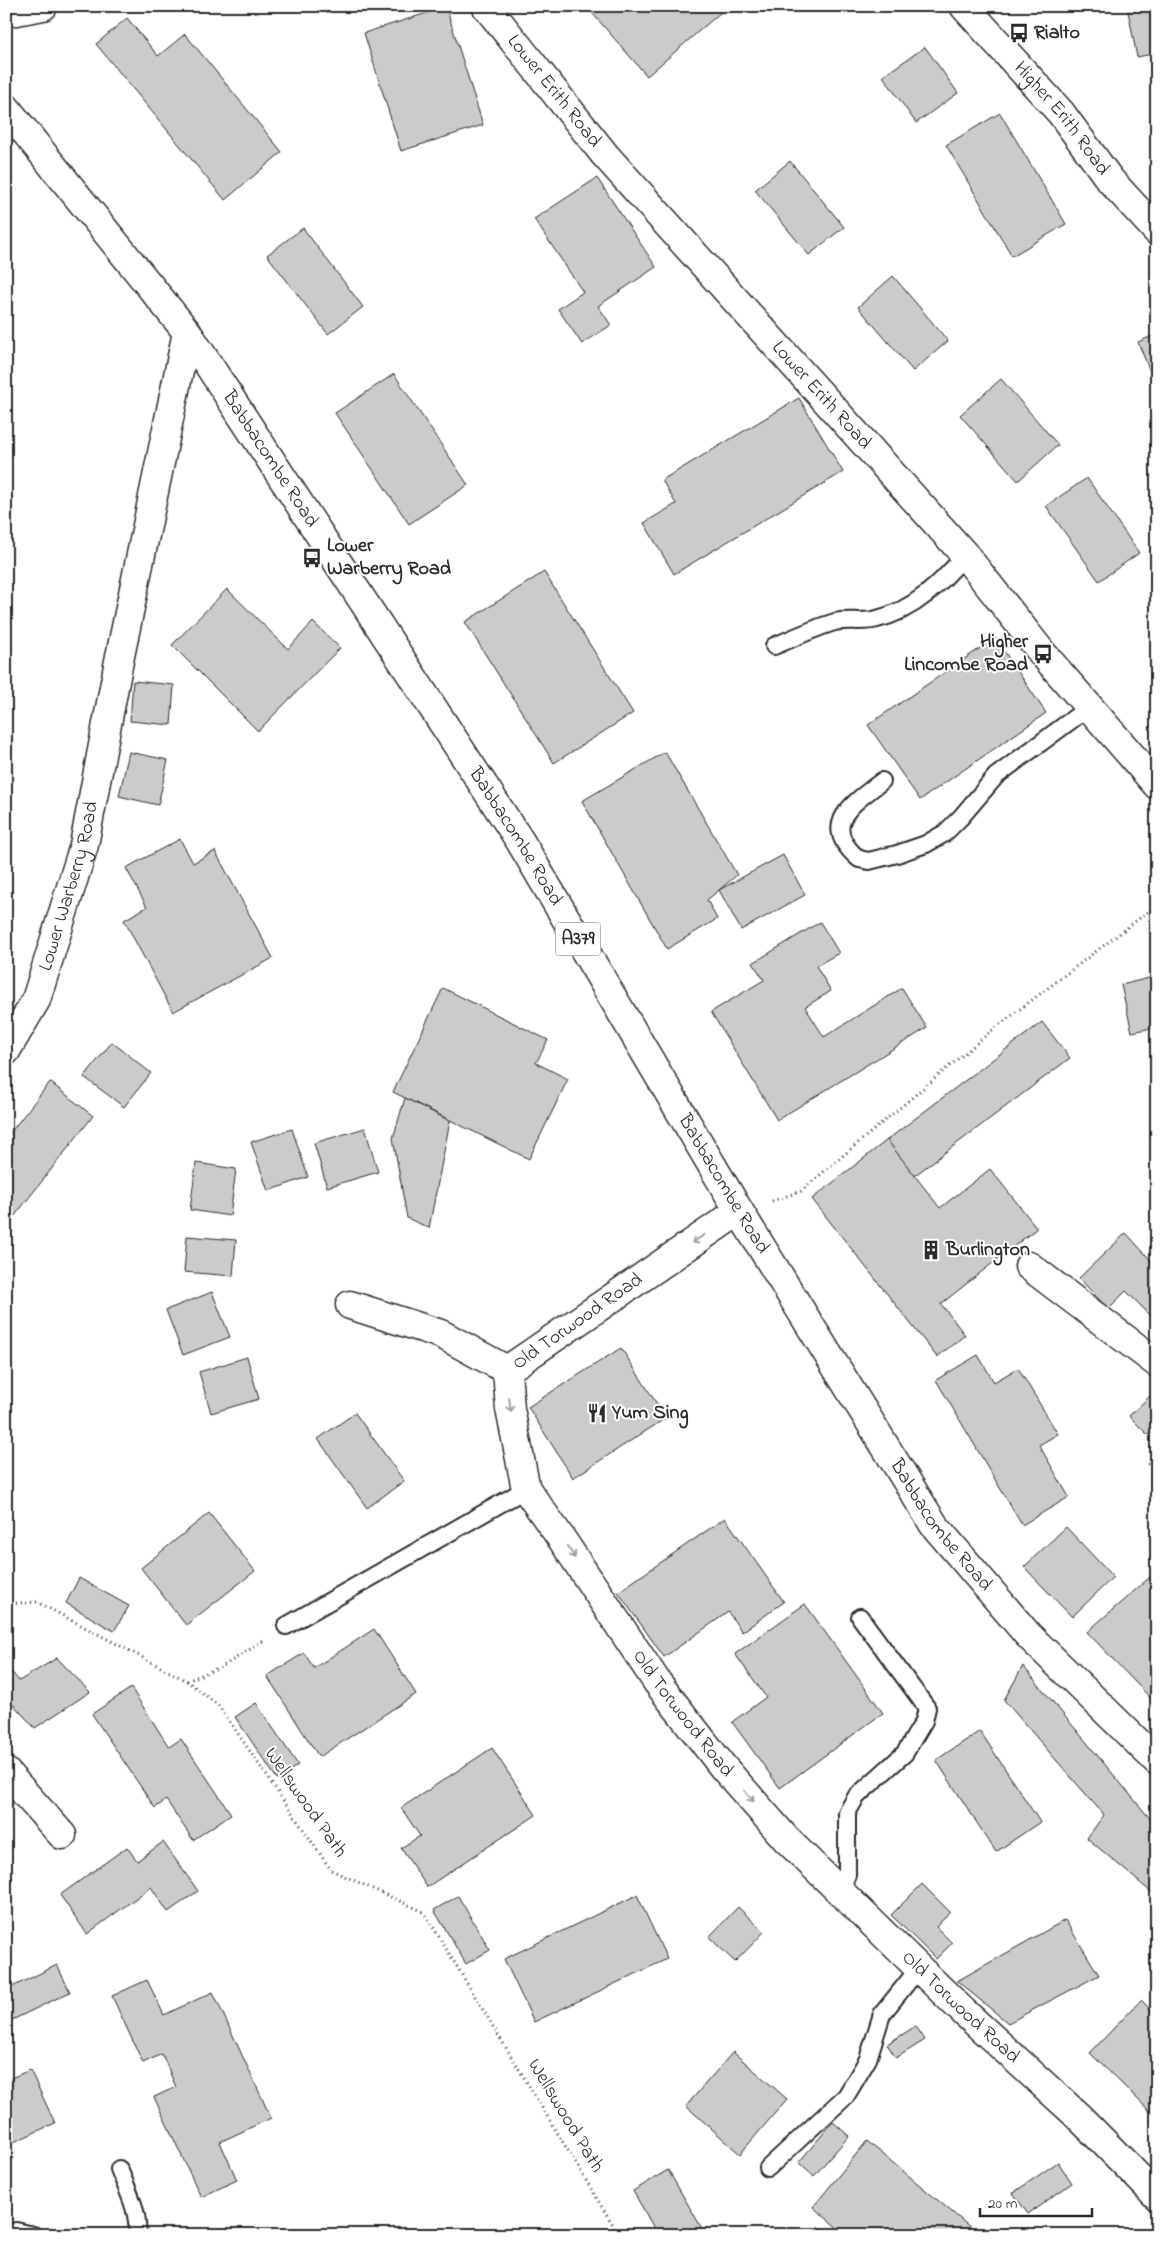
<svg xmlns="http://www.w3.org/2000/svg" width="1163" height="2241" font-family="'Indie Flower',sans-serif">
  <rect width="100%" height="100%" fill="#fff"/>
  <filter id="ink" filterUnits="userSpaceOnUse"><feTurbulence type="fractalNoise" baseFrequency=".02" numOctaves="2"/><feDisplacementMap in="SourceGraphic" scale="10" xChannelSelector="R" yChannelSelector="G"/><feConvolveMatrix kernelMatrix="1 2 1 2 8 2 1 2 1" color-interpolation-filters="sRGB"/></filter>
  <g filter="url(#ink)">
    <!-- building -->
    <g fill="#cbcbcb" stroke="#2b2b2b">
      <polygon points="586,6 728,6 647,76"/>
      <polygon points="1127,6 1157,6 1157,53 1137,57"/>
      <polygon points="446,7 483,125 401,151 364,33"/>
      <polygon points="127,18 158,56 185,34 282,152 225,200 96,44"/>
      <polygon points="925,47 958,93 916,123 883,76"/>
      <polygon points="1000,113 1066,224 1012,256 946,145"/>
      <polygon points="790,161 844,227 809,255 755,190"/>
      <polygon points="597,178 656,267 598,306 611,325 582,344 558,309 583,292 534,219"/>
      <polygon points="303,228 363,307 328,334 267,255"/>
      <polygon points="893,276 948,341 913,371 858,307"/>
      <polygon points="1157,334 1157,389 1138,342"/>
      <polygon points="394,374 468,485 409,524 335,413"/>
      <polygon points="1001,379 1058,445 1018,481 960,415"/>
      <polygon points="799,398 843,472 674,574 644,523 676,504 662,480"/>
      <polygon points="1087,478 1139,553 1099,581 1046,506"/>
      <polygon points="544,572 633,713 554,763 465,622"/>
      <polygon points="227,589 288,649 313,622 340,648 258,731 172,645"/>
      <polygon points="995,638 1046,713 920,800 868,725"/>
      <polygon points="133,681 174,685 171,725 130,721"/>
      <polygon points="129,752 168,760 158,805 119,796"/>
      <polygon points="665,752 737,875 707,900 717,919 667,949 582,801"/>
      <polygon points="180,839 193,863 215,851 273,958 173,1012 124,920 147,907 126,868"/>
      <polygon points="783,855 805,895 741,930 719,890"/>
      <polygon points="820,922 839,953 816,966 831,991 805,1007 824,1037 902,988 927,1028 777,1120 711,1012 764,980 753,963"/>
      <polygon points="1157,923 1157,957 1149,924"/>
      <polygon points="1157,976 1157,1027 1132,1032 1121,985"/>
      <polygon points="443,988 548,1040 536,1063 568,1079 529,1159 393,1092"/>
      <polygon points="1042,1022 1070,1058 914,1176 887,1140"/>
      <polygon points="112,1042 151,1073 124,1107 84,1077"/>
      <polygon points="50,1082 93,1116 6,1227 6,1138"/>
      <polygon points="405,1098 450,1121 429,1228 407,1218 393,1138"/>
      <polygon points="365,1128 378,1172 327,1187 314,1143"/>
      <polygon points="292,1129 308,1177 268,1191 251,1142"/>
      <polygon points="887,1140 940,1208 990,1169 1037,1228 941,1304 965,1335 937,1357 812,1199"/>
      <polygon points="196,1163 236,1169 230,1216 190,1210"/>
      <polygon points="1126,1233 1157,1267 1157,1322 1126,1291 1108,1309 1079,1278"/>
      <polygon points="187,1236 236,1240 233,1276 184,1272"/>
      <polygon points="212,1292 230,1337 183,1355 166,1310"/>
      <polygon points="621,1348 666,1418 573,1478 528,1407"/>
      <polygon points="978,1355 994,1382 1018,1368 1058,1434 1039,1445 1069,1497 1022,1525 936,1380"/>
      <polygon points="247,1357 259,1399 211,1413 199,1372"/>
      <polygon points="1151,1395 1157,1401 1157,1427 1148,1435 1129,1416"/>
      <polygon points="355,1413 404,1481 367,1508 318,1439"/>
      <polygon points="1157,1455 1157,1474 1147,1464"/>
      <polygon points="209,1513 255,1571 186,1625 141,1568"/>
      <polygon points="725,1518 784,1602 742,1632 728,1612 664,1657 618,1592"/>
      <polygon points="1066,1527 1113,1577 1072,1617 1024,1567"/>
      <polygon points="1157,1571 1157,1705 1087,1632"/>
      <polygon points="79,1578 129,1606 114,1631 66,1603"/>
      <polygon points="805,1604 883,1713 780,1788 732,1722 766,1697 735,1654"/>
      <polygon points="374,1629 416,1694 319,1757 267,1676 304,1653 314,1668"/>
      <polygon points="57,1658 90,1692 35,1728 10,1701 6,1706 6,1665 19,1681"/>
      <polygon points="1023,1666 1157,1827 1157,1897 1087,1838 1104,1815 1004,1700"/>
      <polygon points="131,1688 169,1747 181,1739 231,1814 193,1840 166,1800 155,1808 92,1714"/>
      <polygon points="256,1703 298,1765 277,1779 235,1717"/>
      <polygon points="980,1731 1040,1822 996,1852 936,1760"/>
      <polygon points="492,1748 536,1815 427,1887 401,1848 420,1836 401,1808"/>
      <polygon points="163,1842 198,1891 168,1912 151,1887 87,1934 60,1895 127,1847 137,1861"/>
      <polygon points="922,1884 950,1912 936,1927 952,1943 936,1959 891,1915"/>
      <polygon points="637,1895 667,1959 534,2022 504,1959"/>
      <polygon points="458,1896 490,1950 466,1964 434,1910"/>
      <polygon points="738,1907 764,1932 735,1962 709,1937"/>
      <polygon points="1065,1920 1099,1975 1008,2023 957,1981"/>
      <polygon points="57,1965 70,1992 6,2023 6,1990"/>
      <polygon points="147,1980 164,2015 213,1992 271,2118 220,2142 237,2180 201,2197 154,2097 176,2087 162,2054 143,2063 112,1996"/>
      <polygon points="1141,2000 1157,2016 1157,2118 1090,2053"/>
      <polygon points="916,2026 925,2040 896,2058 887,2044"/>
      <polygon points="733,2052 787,2099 740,2154 686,2106"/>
      <polygon points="30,2070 55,2123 14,2142 6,2125 6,2080"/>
      <polygon points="833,2122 849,2136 814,2176 799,2162"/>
      <polygon points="867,2141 977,2233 976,2235 846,2235 813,2207"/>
      <polygon points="1058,2162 1072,2183 1028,2214 1013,2193"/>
      <polygon points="668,2170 704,2232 699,2235 658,2235 633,2191"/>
    </g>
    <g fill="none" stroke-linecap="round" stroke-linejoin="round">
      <defs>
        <g id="lane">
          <path d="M774,646C794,638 814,628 835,622C848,619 864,623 877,619C915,610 941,583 965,555"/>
          <path d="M882,781C853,804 818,824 859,859L869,861L897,854L926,844L945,833L961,817L996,776L1089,707"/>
          <polyline points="286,1626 526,1489"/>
          <polyline points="840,1892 847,1875 847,1813 856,1797 905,1753 924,1721 927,1708 860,1617"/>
          <polyline points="768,2168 846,2096 868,2059 882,2014 919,1968"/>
          <path d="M119,2169C127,2189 140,2213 137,2235"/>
          <polyline points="6,2233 16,2231 33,2235"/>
        </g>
        <g id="street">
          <path id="s1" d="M486,6L605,155L965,555L1043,654L1157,785"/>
          <path id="s2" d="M964,6L1061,113L1110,180L1157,231"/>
          <polyline points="6,13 43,6"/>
          <path id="s3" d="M6,1051L36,1000L84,845L118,666L187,332"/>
          <path id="s4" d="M739,1211L507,1370L510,1409L526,1489L561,1538L657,1682L723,1767L787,1840L964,2012L1079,2117L1157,2196"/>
          <polyline points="1029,1266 1157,1363"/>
          <polyline points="350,1305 441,1334 507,1370"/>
          <polyline points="6,1772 62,1835"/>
        </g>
        <g id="primary">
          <path id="s5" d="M6,108L187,332L520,841L739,1211L934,1525L1028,1635L1157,1761"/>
        </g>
      </defs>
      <!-- lane casing -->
      <use href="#lane" stroke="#2b2b2b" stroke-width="20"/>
      <!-- street casing -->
      <use href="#street" stroke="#2b2b2b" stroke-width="31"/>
      <!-- primary casing -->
      <use href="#primary" stroke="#2b2b2b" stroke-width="31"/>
      <!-- path -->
      <g stroke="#2b2b2b" stroke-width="3" stroke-dasharray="1 4" stroke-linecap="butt">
        <polyline points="772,1201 801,1191 990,1032 1157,905"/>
        <polyline points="6,1604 37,1602 187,1681 219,1706 331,1870 424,1912 619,2235"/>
        <polyline points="187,1681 225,1665 263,1641"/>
      </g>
      <!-- lane -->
      <use href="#lane" stroke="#fff" stroke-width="16"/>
      <!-- street -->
      <use href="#street" stroke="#fff" stroke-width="28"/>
      <!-- primary -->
      <use href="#primary" stroke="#fff" stroke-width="28"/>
    </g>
    <!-- one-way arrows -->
    <defs><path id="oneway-shaft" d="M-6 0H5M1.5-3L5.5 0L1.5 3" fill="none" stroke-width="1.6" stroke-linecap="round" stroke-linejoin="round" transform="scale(1.25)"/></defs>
    <g stroke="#a0a0a0">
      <use href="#oneway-shaft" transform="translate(698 1239) rotate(146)"/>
      <use href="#oneway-shaft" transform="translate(510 1405) rotate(84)"/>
      <use href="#oneway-shaft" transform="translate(571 1552) rotate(56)"/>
      <use href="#oneway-shaft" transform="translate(749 1796) rotate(49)"/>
    </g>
  </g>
  <!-- icons -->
  <defs>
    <symbol id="bus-bare" viewBox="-9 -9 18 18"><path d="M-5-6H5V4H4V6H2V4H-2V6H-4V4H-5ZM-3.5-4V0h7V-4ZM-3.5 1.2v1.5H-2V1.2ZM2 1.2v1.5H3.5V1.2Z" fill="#2b2b2b" stroke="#fff" stroke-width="2.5" paint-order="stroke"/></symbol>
    <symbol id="building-bare" viewBox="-9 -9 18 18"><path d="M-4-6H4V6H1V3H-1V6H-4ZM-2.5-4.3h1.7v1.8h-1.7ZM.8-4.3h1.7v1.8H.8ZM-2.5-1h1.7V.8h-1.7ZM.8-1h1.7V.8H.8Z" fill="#2b2b2b" stroke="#fff" stroke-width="2.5" paint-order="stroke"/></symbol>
    <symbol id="restaurant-bare" viewBox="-9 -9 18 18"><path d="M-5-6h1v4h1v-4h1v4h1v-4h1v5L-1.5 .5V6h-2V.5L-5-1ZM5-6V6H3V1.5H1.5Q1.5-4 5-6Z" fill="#2b2b2b" stroke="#fff" stroke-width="2.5" paint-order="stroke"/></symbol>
  </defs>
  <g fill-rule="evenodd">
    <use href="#bus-bare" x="1005" y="19" width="28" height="28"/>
    <use href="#bus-bare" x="298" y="544" width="28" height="28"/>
    <use href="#bus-bare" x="1029" y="640" width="28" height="28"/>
    <use href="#building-bare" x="917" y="1236" width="28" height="28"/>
    <use href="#restaurant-bare" x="583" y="1399" width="28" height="28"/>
  </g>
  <g text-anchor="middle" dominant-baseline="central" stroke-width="4" stroke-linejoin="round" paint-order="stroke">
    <!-- shield labels -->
    <rect fill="#fff" stroke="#6b6b6b" stroke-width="1" x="555.5" y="922.5" width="45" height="33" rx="4"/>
    <g font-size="19" font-weight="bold" fill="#2b2b2b">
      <text x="578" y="939">A379</text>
    </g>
    <!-- poi labels -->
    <g font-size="20" font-weight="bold" fill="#2b2b2b" stroke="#fff" text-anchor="start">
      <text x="1034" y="33">Rialto</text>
      <text x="327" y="546">Lower<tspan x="327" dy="23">Warberry Road</tspan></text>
      <text x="1028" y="642" text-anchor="end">Higher<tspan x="1028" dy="23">Lincombe Road</tspan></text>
      <text x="946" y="1250">Burlington</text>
      <text x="612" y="1413">Yum Sing</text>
    </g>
    <!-- street labels -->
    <g font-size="20" fill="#2b2b2b" stroke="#fff">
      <text stroke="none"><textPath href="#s1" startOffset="109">Lower Erith Road</textPath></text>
      <text stroke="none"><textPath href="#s2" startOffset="149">Higher Erith Road</textPath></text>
      <text stroke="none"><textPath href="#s1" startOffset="514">Lower Erith Road</textPath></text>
      <text stroke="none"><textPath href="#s5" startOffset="440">Babbacombe Road</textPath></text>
      <text stroke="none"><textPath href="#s5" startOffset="890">Babbacombe Road</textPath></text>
      <text stroke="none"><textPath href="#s3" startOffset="178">Lower Warberry Road</textPath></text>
      <text stroke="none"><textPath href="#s5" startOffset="1295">Babbacombe Road</textPath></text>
      <text transform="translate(578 1322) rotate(-35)">Old Torwood Road</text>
      <text stroke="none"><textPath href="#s5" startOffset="1700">Babbacombe Road</textPath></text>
      <text stroke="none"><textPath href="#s4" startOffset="676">Old Torwood Road</textPath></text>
      <text transform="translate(305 1803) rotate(55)">Wellswood Path</text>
      <text stroke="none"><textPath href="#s4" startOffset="1081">Old Torwood Road</textPath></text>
      <text transform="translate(565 2116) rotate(59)">Wellswood Path</text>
    </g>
  </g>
  <!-- margin -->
  <rect width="1163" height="2241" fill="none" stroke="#fff" stroke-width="25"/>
  <rect x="12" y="12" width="1138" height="2216" fill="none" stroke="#2b2b2b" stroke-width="2" filter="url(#ink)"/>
  <!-- scale -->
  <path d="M980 2208v8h112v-8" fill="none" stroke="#2b2b2b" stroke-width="2.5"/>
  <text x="988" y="2208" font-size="15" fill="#2b2b2b" stroke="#ffffff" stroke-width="4" paint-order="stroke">20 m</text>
</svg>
